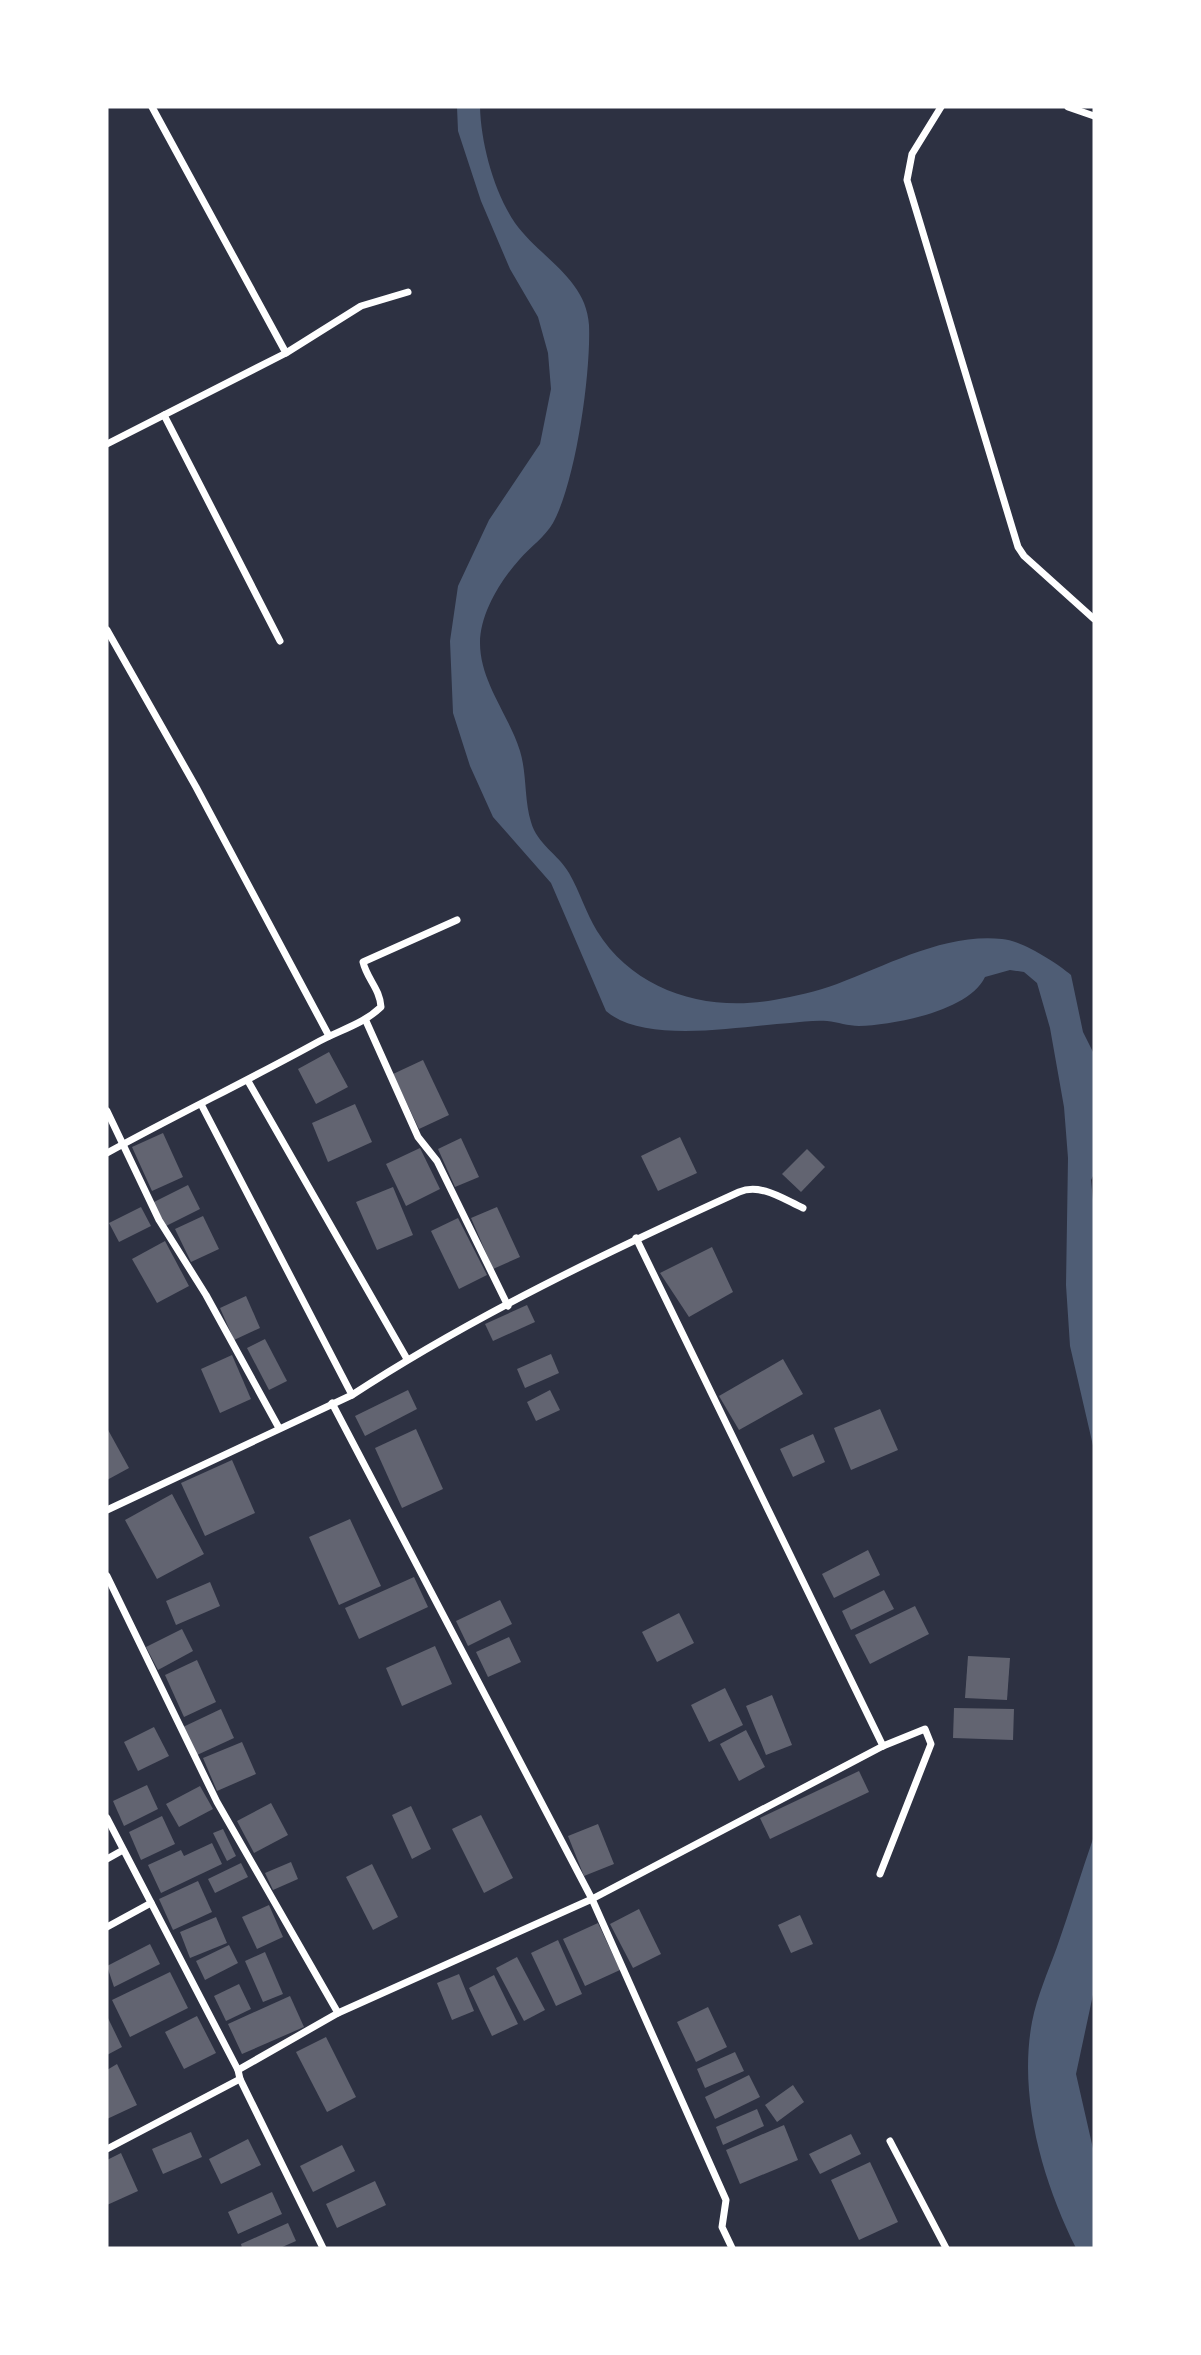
<svg xmlns="http://www.w3.org/2000/svg" width="1201" height="2355" font-family="Commissioner,sans-serif">
  <rect width="100%" height="100%" fill="#2d3142"/>
  <!-- water -->
  <g fill="#4f5d75">
    <path d="M457,107H480C481,144 494,192 515,223C540,258 586,278 589,325C591,373 576,481 553,523C545,537 530,547 519,560C500,581 480,614 480,643C480,682 509,715 520,751C527,774 524,799 531,822C537,844 558,854 569,873C580,892 586,913 597,931C635,992 707,1012 774,1000C795,996 816,992 837,984C888,965 945,933 1002,939C1021,940 1057,963 1071,975L1083,1032L1094,1054V1174L1091,1180L1094,1210V1450L1070,1346L1066,1285L1068,1158L1064,1107L1050,1028L1037,983L1024,972L1010,970L985,977C969,1011 894,1025 859,1026C848,1026 838,1022 827,1021C815,1020 802,1022 790,1023C741,1026 645,1045 606,1011L551,883L493,817L470,766L453,713L450,641L458,586L489,520L540,444L551,389L548,353L538,317L510,269L481,201L458,131Z"/>
    <path d="M1094,1836V1990L1076,2074L1094,2153V2248H1076C1043,2182 1018,2097 1032,2022C1037,1996 1048,1972 1057,1947C1070,1910 1081,1873 1094,1836Z"/>
  </g>
  <!-- building -->
  <g fill="#626471">
    <polygon points="329,1052 348,1087 316,1104 298,1069"/>
    <polygon points="423,1060 449,1115 419,1129 393,1074"/>
    <polygon points="355,1104 372,1142 328,1162 312,1123"/>
    <polygon points="163,1133 183,1177 152,1191 132,1147"/>
    <polygon points="680,1137 697,1173 658,1191 641,1156"/>
    <polygon points="461,1138 479,1177 455,1187 438,1149"/>
    <polygon points="420,1148 440,1189 406,1206 386,1164"/>
    <polygon points="807,1149 825,1167 801,1192 782,1174"/>
    <polygon points="188,1185 200,1209 164,1227 152,1203"/>
    <polygon points="393,1187 413,1235 377,1250 356,1202"/>
    <polygon points="141,1207 151,1226 119,1242 109,1223"/>
    <polygon points="497,1207 520,1257 493,1269 471,1218"/>
    <polygon points="203,1216 219,1249 191,1262 175,1229"/>
    <polygon points="458,1218 487,1275 459,1289 431,1231"/>
    <polygon points="165,1241 189,1286 157,1303 132,1259"/>
    <polygon points="712,1247 733,1292 689,1317 660,1273"/>
    <polygon points="246,1296 260,1328 234,1340 220,1308"/>
    <polygon points="527,1305 535,1322 493,1341 485,1324"/>
    <polygon points="265,1339 287,1381 269,1390 247,1348"/>
    <polygon points="551,1354 559,1373 525,1388 517,1369"/>
    <polygon points="232,1355 251,1399 220,1413 201,1369"/>
    <polygon points="783,1359 803,1394 739,1430 719,1396"/>
    <polygon points="408,1390 417,1409 365,1436 355,1416"/>
    <polygon points="550,1390 560,1410 536,1421 527,1402"/>
    <polygon points="880,1409 898,1450 851,1470 834,1428"/>
    <polygon points="107,1428 129,1468 107,1480"/>
    <polygon points="416,1429 443,1489 402,1508 375,1448"/>
    <polygon points="813,1434 825,1462 793,1477 780,1449"/>
    <polygon points="232,1460 255,1513 205,1536 181,1483"/>
    <polygon points="172,1494 204,1554 157,1579 125,1520"/>
    <polygon points="350,1519 381,1586 339,1605 309,1537"/>
    <polygon points="868,1550 880,1575 834,1598 822,1574"/>
    <polygon points="414,1577 428,1607 359,1639 345,1608"/>
    <polygon points="210,1582 220,1606 176,1625 166,1601"/>
    <polygon points="884,1590 894,1609 851,1630 842,1611"/>
    <polygon points="500,1600 512,1624 468,1646 456,1621"/>
    <polygon points="915,1606 929,1634 870,1664 855,1635"/>
    <polygon points="679,1613 694,1643 657,1662 642,1632"/>
    <polygon points="182,1629 193,1651 158,1670 146,1647"/>
    <polygon points="509,1637 521,1662 488,1677 476,1652"/>
    <polygon points="435,1646 452,1684 402,1706 386,1668"/>
    <polygon points="968,1656 1010,1658 1007,1700 965,1698"/>
    <polygon points="197,1660 216,1702 184,1717 165,1675"/>
    <polygon points="725,1688 743,1725 709,1742 691,1705"/>
    <polygon points="772,1695 792,1745 766,1755 746,1706"/>
    <polygon points="954,1708 1014,1709 1013,1740 953,1738"/>
    <polygon points="221,1709 234,1738 197,1755 183,1727"/>
    <polygon points="154,1727 169,1756 138,1771 124,1742"/>
    <polygon points="746,1730 765,1767 739,1781 720,1744"/>
    <polygon points="242,1742 256,1774 217,1791 203,1758"/>
    <polygon points="859,1771 869,1792 770,1839 760,1818"/>
    <polygon points="147,1785 158,1809 124,1826 113,1801"/>
    <polygon points="200,1786 213,1809 179,1827 166,1804"/>
    <polygon points="271,1803 288,1835 254,1853 237,1821"/>
    <polygon points="411,1806 431,1849 412,1859 392,1815"/>
    <polygon points="481,1815 513,1878 484,1893 452,1829"/>
    <polygon points="162,1816 175,1844 141,1860 129,1832"/>
    <polygon points="598,1824 614,1864 584,1876 568,1836"/>
    <polygon points="223,1829 236,1856 227,1861 213,1833"/>
    <polygon points="212,1843 222,1864 161,1893 148,1865 181,1850 184,1856"/>
    <polygon points="291,1862 298,1879 273,1890 265,1873"/>
    <polygon points="241,1863 248,1877 215,1893 208,1879"/>
    <polygon points="372,1864 398,1917 373,1930 346,1877"/>
    <polygon points="198,1881 212,1912 173,1930 159,1899"/>
    <polygon points="269,1905 283,1937 257,1949 242,1917"/>
    <polygon points="639,1909 661,1954 633,1968 610,1924"/>
    <polygon points="800,1915 813,1944 791,1953 778,1925"/>
    <polygon points="216,1917 227,1943 190,1958 180,1932"/>
    <polygon points="598,1923 620,1970 585,1986 563,1939"/>
    <polygon points="558,1940 582,1994 556,2006 531,1953"/>
    <polygon points="150,1944 160,1964 114,1987 107,1966"/>
    <polygon points="229,1945 238,1963 205,1980 196,1961"/>
    <polygon points="265,1952 283,1994 263,2002 245,1961"/>
    <polygon points="517,1957 545,2010 524,2021 496,1968"/>
    <polygon points="170,1972 188,2008 130,2037 112,2000"/>
    <polygon points="459,1974 474,2011 452,2020 437,1983"/>
    <polygon points="494,1975 518,2024 492,2036 469,1988"/>
    <polygon points="239,1984 251,2009 226,2021 214,1996"/>
    <polygon points="290,1996 304,2027 242,2054 228,2024"/>
    <polygon points="708,2007 727,2047 696,2062 677,2022"/>
    <polygon points="107,2016 122,2047 107,2055"/>
    <polygon points="197,2016 216,2053 184,2069 165,2032"/>
    <polygon points="326,2037 356,2097 327,2112 296,2052"/>
    <polygon points="735,2052 744,2071 705,2088 697,2069"/>
    <polygon points="117,2064 137,2105 107,2119 107,2070"/>
    <polygon points="749,2075 760,2097 715,2119 705,2097"/>
    <polygon points="793,2085 804,2102 777,2122 765,2105"/>
    <polygon points="757,2109 764,2126 723,2145 716,2127"/>
    <polygon points="784,2125 798,2160 740,2184 726,2150"/>
    <polygon points="191,2132 202,2157 163,2174 152,2149"/>
    <polygon points="851,2134 861,2154 820,2174 809,2154"/>
    <polygon points="248,2139 261,2165 221,2184 209,2159"/>
    <polygon points="342,2145 355,2171 313,2192 300,2166"/>
    <polygon points="121,2153 138,2191 107,2205 107,2160"/>
    <polygon points="870,2162 898,2222 859,2240 831,2180"/>
    <polygon points="375,2181 386,2205 337,2228 326,2204"/>
    <polygon points="272,2192 282,2214 238,2234 228,2212"/>
    <polygon points="288,2223 296,2241 280,2248 242,2248 241,2244"/>
  </g>
  <g fill="none" stroke-linecap="round" stroke-linejoin="round">
    <!-- minor -->
    <g stroke="#fff" stroke-width="7">
      <polyline points="941,107 912,154 907,180 1018,547 1024,556 1094,619"/>
      <polyline points="1068,107 1094,116"/>
      <polyline points="286,353 361,306 408,292"/>
      <polyline points="164,415 280,641"/>
      <polyline points="107,444 286,353 152,107"/>
      <polyline points="107,630 196,787 329,1036"/>
      <polyline points="366,1021 418,1137 437,1161 508,1306"/>
      <polyline points="248,1081 407,1359"/>
      <polyline points="107,1111 159,1220 206,1295 279,1428"/>
      <path d="M107,1153C176,1115 247,1081 316,1043C339,1030 362,1025 381,1007C380,989 367,979 363,962L457,920"/>
      <polyline points="636,1238 883,1746"/>
      <path d="M352,1395C473,1316 607,1252 739,1192C761,1183 783,1199 803,1208"/>
      <polyline points="332,1403 592,1899 883,1746 925,1729 931,1744 880,1874"/>
      <polyline points="107,1510 352,1395 202,1106"/>
      <polyline points="107,1576 217,1802 338,2013"/>
      <polyline points="107,1818 238,2070"/>
      <polyline points="107,1859 123,1850"/>
      <polyline points="107,1927 151,1903"/>
      <polyline points="240,2079 323,2248"/>
      <polyline points="890,2141 946,2248"/>
      <polyline points="107,2149 240,2079 238,2070 338,2013 592,1899 726,2200 722,2227 732,2248"/>
    </g>
  </g>
  <!-- border -->
  <rect width="1201" height="2355" fill="none" stroke="#ffffff" stroke-width="217"/>
</svg>
